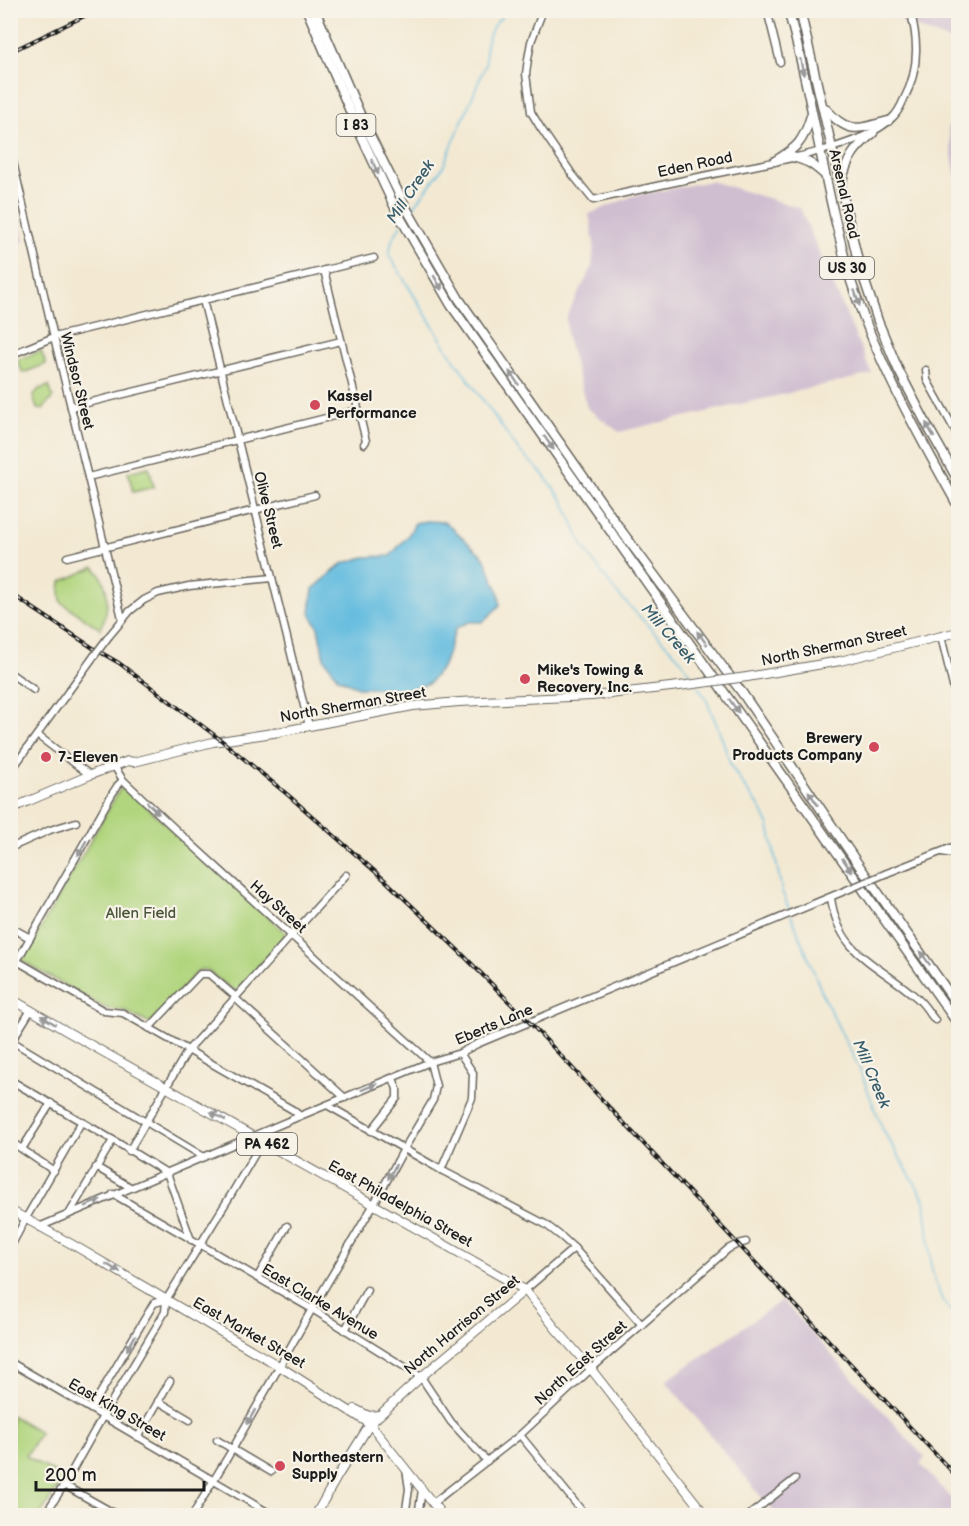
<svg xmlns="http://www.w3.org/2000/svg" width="969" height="1526" font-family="'Balsamiq Sans',sans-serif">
  <rect width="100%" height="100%" fill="#f7f3e8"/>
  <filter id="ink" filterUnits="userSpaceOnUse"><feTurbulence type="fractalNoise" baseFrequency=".0167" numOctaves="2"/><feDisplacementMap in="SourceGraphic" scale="12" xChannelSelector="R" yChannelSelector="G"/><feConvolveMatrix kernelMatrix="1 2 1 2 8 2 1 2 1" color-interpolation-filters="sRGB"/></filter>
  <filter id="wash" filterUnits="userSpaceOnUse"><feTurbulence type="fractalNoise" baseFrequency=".008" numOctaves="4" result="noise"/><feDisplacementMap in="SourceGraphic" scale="24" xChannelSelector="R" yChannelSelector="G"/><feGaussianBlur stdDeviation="1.35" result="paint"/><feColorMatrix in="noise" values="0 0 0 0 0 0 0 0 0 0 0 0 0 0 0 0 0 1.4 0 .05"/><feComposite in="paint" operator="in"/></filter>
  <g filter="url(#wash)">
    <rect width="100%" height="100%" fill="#f3e9d3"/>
    <!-- industrial -->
    <g fill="#cfbdd0">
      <polygon points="897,11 958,11 958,44 902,22"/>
      <polygon points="958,101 958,182 955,173 948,128"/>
      <polygon points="711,181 800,208 872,374 619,432 587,408 567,337 566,318 592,267 594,243 589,214 633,196"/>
      <polygon points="11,183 24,241 11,247 10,247"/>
      <polygon points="782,1300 925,1458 920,1464 958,1506 958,1515 776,1515 666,1381"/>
    </g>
    <!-- green -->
    <g fill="#b1d57e" stroke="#66784d" stroke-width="1.5">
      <polygon points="41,351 46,364 23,373 17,360"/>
      <polygon points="49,386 53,397 43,409 37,409 33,396 39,389"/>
      <polygon points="149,467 154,487 133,492 128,472"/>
      <path d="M94,567C111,584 110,609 100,629L61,602L60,590L61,582Z"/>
      <polygon points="123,788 127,789 287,934 236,992 205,969 199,970 153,1020 149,1023 146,1022 125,1011 105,1008 22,961 120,789"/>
      <polygon points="11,1415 40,1432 26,1456 64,1478 40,1515 11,1515"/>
    </g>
    <!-- water -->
    <polygon fill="#62bbdf" stroke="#3f6c7e" stroke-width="1.5" points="426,521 445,522 484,557 499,593 500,605 483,622 469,622 456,628 443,666 429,683 411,689 360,688 338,678 324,658 318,627 310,613 313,589 342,564 364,557 390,556 408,536 415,523"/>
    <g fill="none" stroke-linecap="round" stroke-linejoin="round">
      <!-- stream -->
      <g stroke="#62bbdf" stroke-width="1.5">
        <polyline points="411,211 443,167 486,64 486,44 493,26 508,10"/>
        <polyline points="401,225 392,240 389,255 449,352 519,451 541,472 564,502 583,547 616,592 682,661 694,680"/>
        <polyline points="698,687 706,699 722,738 731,766 743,785 761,809 769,826 782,891 789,910"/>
        <polyline points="791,915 825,1000 860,1070 883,1130 925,1200 932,1272 942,1300 958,1319"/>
      </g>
    </g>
  </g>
  <g filter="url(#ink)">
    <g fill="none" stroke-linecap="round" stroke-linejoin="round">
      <defs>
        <g id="minor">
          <path d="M543,10L531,42L528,59L526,74L531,112L540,127L572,174L593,200C638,190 683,180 728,171C771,162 861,149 892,118C898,113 901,106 904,99C919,71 919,41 910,10"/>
          <polyline points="767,10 780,62"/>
          <polyline points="10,149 54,337 122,618"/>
          <polyline points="324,270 366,441 364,444"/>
          <polyline points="203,300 309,726"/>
          <polyline points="10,355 54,337 374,258"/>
          <polyline points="926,370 927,380 958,436"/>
          <polyline points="71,407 341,341"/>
          <polyline points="88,477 358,410"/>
          <polyline points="67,557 315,495"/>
          <polyline points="109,636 130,611 144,600 158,593 189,586 272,578"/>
          <polyline points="941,636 958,707"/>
          <polyline points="10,673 34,690"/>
          <polyline points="37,735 90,775"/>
          <polyline points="114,766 123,780 176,830 430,1062"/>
          <polyline points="10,772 94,656"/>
          <polyline points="10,848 50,830 76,822"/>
          <polyline points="942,852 958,855"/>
          <polyline points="887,873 958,845"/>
          <path d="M831,898C839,956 879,964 917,998C924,1004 929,1013 935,1020"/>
          <polyline points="10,927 30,938"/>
          <polyline points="17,961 104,1011 123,1013 293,1110 300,1116"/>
          <polyline points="10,973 112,794 118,785 123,780"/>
          <polyline points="235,998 345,1098"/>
          <polyline points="149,1028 200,974 209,974 236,997"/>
          <polyline points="10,1040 204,1157"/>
          <polyline points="11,1042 31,1010"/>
          <polyline points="10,1080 113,1140 167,1173 191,1240"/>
          <polyline points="327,1105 441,1170 545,1224 562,1237 574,1248 642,1325"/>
          <polyline points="371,1131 397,1098 397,1089 393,1078"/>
          <polyline points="10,1141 54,1171"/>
          <polyline points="22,1149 51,1103"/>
          <polyline points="129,1151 188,1050 346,875"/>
          <polyline points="96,1167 130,1187"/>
          <polyline points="441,1170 472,1098 473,1073 460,1053"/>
          <polyline points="113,1194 312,1309 421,1377 451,1422 487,1461"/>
          <polyline points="69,1214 113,1140"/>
          <polyline points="39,1227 300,1116 430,1062 460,1053 477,1044 842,892"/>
          <polyline points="10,1248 26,1218 82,1121"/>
          <polyline points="257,1278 287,1226"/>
          <polyline points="525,1290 574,1248"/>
          <polyline points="166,1300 232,1193 262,1142"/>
          <polyline points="345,1330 367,1290"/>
          <polyline points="10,1362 274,1516"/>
          <polyline points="158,1401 190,1420"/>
          <polyline points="91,1409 154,1303 166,1300"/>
          <polyline points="520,1435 586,1516"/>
          <polyline points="138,1437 170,1381"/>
          <polyline points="217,1440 271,1472"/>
          <polyline points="64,1485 119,1516"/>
          <polyline points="433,1503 520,1435 591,1369 728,1249 738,1244 746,1242"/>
          <polyline points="44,1516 64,1485 103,1416 165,1312 166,1300"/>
          <polyline points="192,1516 232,1450 312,1309 374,1204 404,1149 433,1100 436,1086 430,1062"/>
          <polyline points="405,1516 409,1489 406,1469"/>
          <polyline points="418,1516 422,1490"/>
          <polyline points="748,1516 795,1479"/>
        </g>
        <g id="major">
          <polyline points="747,677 840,661 958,632"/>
          <polyline points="10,809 90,775 128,761 134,762 213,742 273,733 413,706 459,702 592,696 679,686"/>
          <polyline points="10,998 68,1032 525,1290 556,1329 591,1369 706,1516"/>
          <polyline points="10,1210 75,1246 279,1366 370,1424 443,1516"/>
          <polyline points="355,1409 369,1416 379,1415"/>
          <polyline points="315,1516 337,1477 370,1424 421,1377 525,1290"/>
        </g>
        <g id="highway">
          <polyline points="307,10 356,125 397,212 451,305 958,1024"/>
          <polyline points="315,10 363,121 405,206 459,299 623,533 743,694 858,864 958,1006"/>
          <path d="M788,10C808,80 819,153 836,223C840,238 843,253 847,268C872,353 915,429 958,506"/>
          <polyline points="800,10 858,261 878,321 898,369 927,425 958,480"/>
          <path d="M825,108C848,135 857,129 888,121"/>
          <path d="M792,157C809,161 812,164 825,175"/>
          <path d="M775,161C798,147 803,142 811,116"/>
          <path d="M842,181C847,158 855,148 873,133"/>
        </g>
      </defs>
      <!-- minor casing -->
      <use href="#minor" stroke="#67645c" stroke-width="9"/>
      <!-- major casing -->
      <use href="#major" stroke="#67645c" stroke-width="10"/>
      <!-- highway casing -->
      <use href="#highway" stroke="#67645c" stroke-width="11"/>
      <!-- minor -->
      <use href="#minor" stroke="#fff" stroke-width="6"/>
      <!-- major -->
      <use href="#major" stroke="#fff" stroke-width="8"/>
      <!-- highway -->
      <use href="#highway" stroke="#fff" stroke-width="8"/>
      <defs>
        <g id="rail">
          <polyline points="10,52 97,10"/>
          <polyline points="10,593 93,648 119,663 221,740 288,795 387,882 464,956 530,1023 958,1478"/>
        </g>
      </defs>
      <!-- rail casing -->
      <use href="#rail" stroke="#1c1c1c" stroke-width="4"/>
      <!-- rail -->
      <use href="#rail" stroke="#f7f3e8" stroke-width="1.5" stroke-dasharray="4.5" stroke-linecap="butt"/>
      <defs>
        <g id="minor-bridge">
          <polyline points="94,656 109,636"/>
          <polyline points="842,892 887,873"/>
        </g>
        <polyline id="major-bridge" points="679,686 747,677"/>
      </defs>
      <!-- minor-bridge casing -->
      <use href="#minor-bridge" stroke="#67645c" stroke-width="9" stroke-linecap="butt"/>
      <!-- major-bridge casing -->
      <use href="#major-bridge" stroke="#67645c" stroke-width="10" stroke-linecap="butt"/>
      <!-- minor-bridge -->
      <use href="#minor-bridge" stroke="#fff" stroke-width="6"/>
      <!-- major-bridge -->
      <use href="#major-bridge" stroke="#fff" stroke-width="8"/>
    </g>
    <!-- one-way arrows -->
    <defs><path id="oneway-solid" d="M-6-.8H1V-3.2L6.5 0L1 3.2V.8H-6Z" transform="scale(1.5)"/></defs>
    <g fill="#999">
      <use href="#oneway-solid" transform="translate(802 67) rotate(78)"/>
      <use href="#oneway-solid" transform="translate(375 167) rotate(65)"/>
      <use href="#oneway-solid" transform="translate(438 283) rotate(60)"/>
      <use href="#oneway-solid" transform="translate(857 298) rotate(72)"/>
      <use href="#oneway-solid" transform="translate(514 378) rotate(-125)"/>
      <use href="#oneway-solid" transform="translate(930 430) rotate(-119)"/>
      <use href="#oneway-solid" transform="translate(549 443) rotate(55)"/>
      <use href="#oneway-solid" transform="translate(702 638) rotate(-127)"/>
      <use href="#oneway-solid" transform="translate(734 706) rotate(55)"/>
      <use href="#oneway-solid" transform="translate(813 798) rotate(-124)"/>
      <use href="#oneway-solid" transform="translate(153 808) rotate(44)"/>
      <use href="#oneway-solid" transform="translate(82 848) rotate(120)"/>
      <use href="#oneway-solid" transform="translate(847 865) rotate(55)"/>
      <use href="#oneway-solid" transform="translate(925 958) rotate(-125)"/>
      <use href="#oneway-solid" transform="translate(48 1020) rotate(-149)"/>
      <use href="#oneway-solid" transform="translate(369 1087) rotate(-22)"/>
      <use href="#oneway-solid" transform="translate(218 1116) rotate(-151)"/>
      <use href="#oneway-solid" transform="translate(392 1172) rotate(118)"/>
      <use href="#oneway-solid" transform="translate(93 1203) rotate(-24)"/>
      <use href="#oneway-solid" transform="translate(113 1268) rotate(31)"/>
      <use href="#oneway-solid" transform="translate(131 1343) rotate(120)"/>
      <use href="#oneway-solid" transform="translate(251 1417) rotate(119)"/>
    </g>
  </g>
  <!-- markers -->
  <g fill="#d1495b" stroke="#f7f3e8" stroke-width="2">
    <circle cx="315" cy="405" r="6"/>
    <circle cx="525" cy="679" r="6"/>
    <circle cx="874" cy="747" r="6"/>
    <circle cx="46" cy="757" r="6"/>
    <circle cx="280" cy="1466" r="6"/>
  </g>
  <g text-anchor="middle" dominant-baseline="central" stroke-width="4.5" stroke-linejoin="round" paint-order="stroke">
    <!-- shield labels -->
    <g fill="#f7f3e8" stroke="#5e5c59" stroke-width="1.5">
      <rect x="336.5" y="114" width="39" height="22" rx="4.5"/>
      <rect x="820" y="257" width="54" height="22" rx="4.5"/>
      <rect x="237" y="1133" width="60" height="22" rx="4.5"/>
    </g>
    <g font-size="14" font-weight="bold" fill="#1c1c1c">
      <text x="356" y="125">I 83</text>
      <text x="847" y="268">US 30</text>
      <text x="267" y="1144">PA 462</text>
    </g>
    <!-- street labels -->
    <g font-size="15" fill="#1c1c1c" stroke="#f7f3e8">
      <text transform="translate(695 165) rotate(-12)">Eden Road</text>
      <text transform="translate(844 194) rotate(77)">Arsenal Road</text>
      <text transform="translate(77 381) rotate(76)">Windsor Street</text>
      <text transform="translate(268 510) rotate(76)">Olive Street</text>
      <text transform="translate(834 646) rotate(-12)">North Sherman Street</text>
      <text transform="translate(353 705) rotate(-10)">North Sherman Street</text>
      <text transform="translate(278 907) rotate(42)">Hay Street</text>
      <text transform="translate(494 1025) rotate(-23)">Eberts Lane</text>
      <text transform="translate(400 1204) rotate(29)">East Philadelphia Street</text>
      <text transform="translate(320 1302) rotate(31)">East Clarke Avenue</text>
      <text transform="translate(462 1325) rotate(-40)">North Harrison Street</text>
      <text transform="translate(249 1333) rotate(30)">East Market Street</text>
      <text transform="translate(581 1363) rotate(-42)">North East Street</text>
      <text transform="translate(117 1410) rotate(30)">East King Street</text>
    </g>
    <!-- poi labels -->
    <g font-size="15" font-weight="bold" fill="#1c1c1c" stroke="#f7f3e8" text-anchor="start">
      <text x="327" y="396">Kassel<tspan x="327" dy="17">Performance</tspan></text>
      <text x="537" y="670">Mike's Towing &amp;<tspan x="537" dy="17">Recovery, Inc.</tspan></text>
      <text x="862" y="738" text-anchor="end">Brewery<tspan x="862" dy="17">Products Company</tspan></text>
      <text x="58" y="757">7-Eleven</text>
      <text x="292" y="1457">Northeastern<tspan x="292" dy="17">Supply</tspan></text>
    </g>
    <!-- park labels -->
    <g font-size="15" fill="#495439" stroke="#f7f3e8">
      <text x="141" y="913">Allen Field</text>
    </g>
    <!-- water labels -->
    <g font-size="16" font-style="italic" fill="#385c6a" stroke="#f7f3e8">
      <text transform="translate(411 192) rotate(-56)">Mill Creek</text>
      <text transform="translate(668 634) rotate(49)">Mill Creek</text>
      <text transform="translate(871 1074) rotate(67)">Mill Creek</text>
    </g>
  </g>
  <!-- margin -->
  <rect width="969" height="1526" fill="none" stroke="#f7f3e8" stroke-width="36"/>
  <!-- scale -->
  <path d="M36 1481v9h168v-9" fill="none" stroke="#1c1c1c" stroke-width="3"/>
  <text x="45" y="1481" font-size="18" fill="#1c1c1c" stroke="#f7f3e8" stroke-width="4.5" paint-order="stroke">200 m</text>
</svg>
